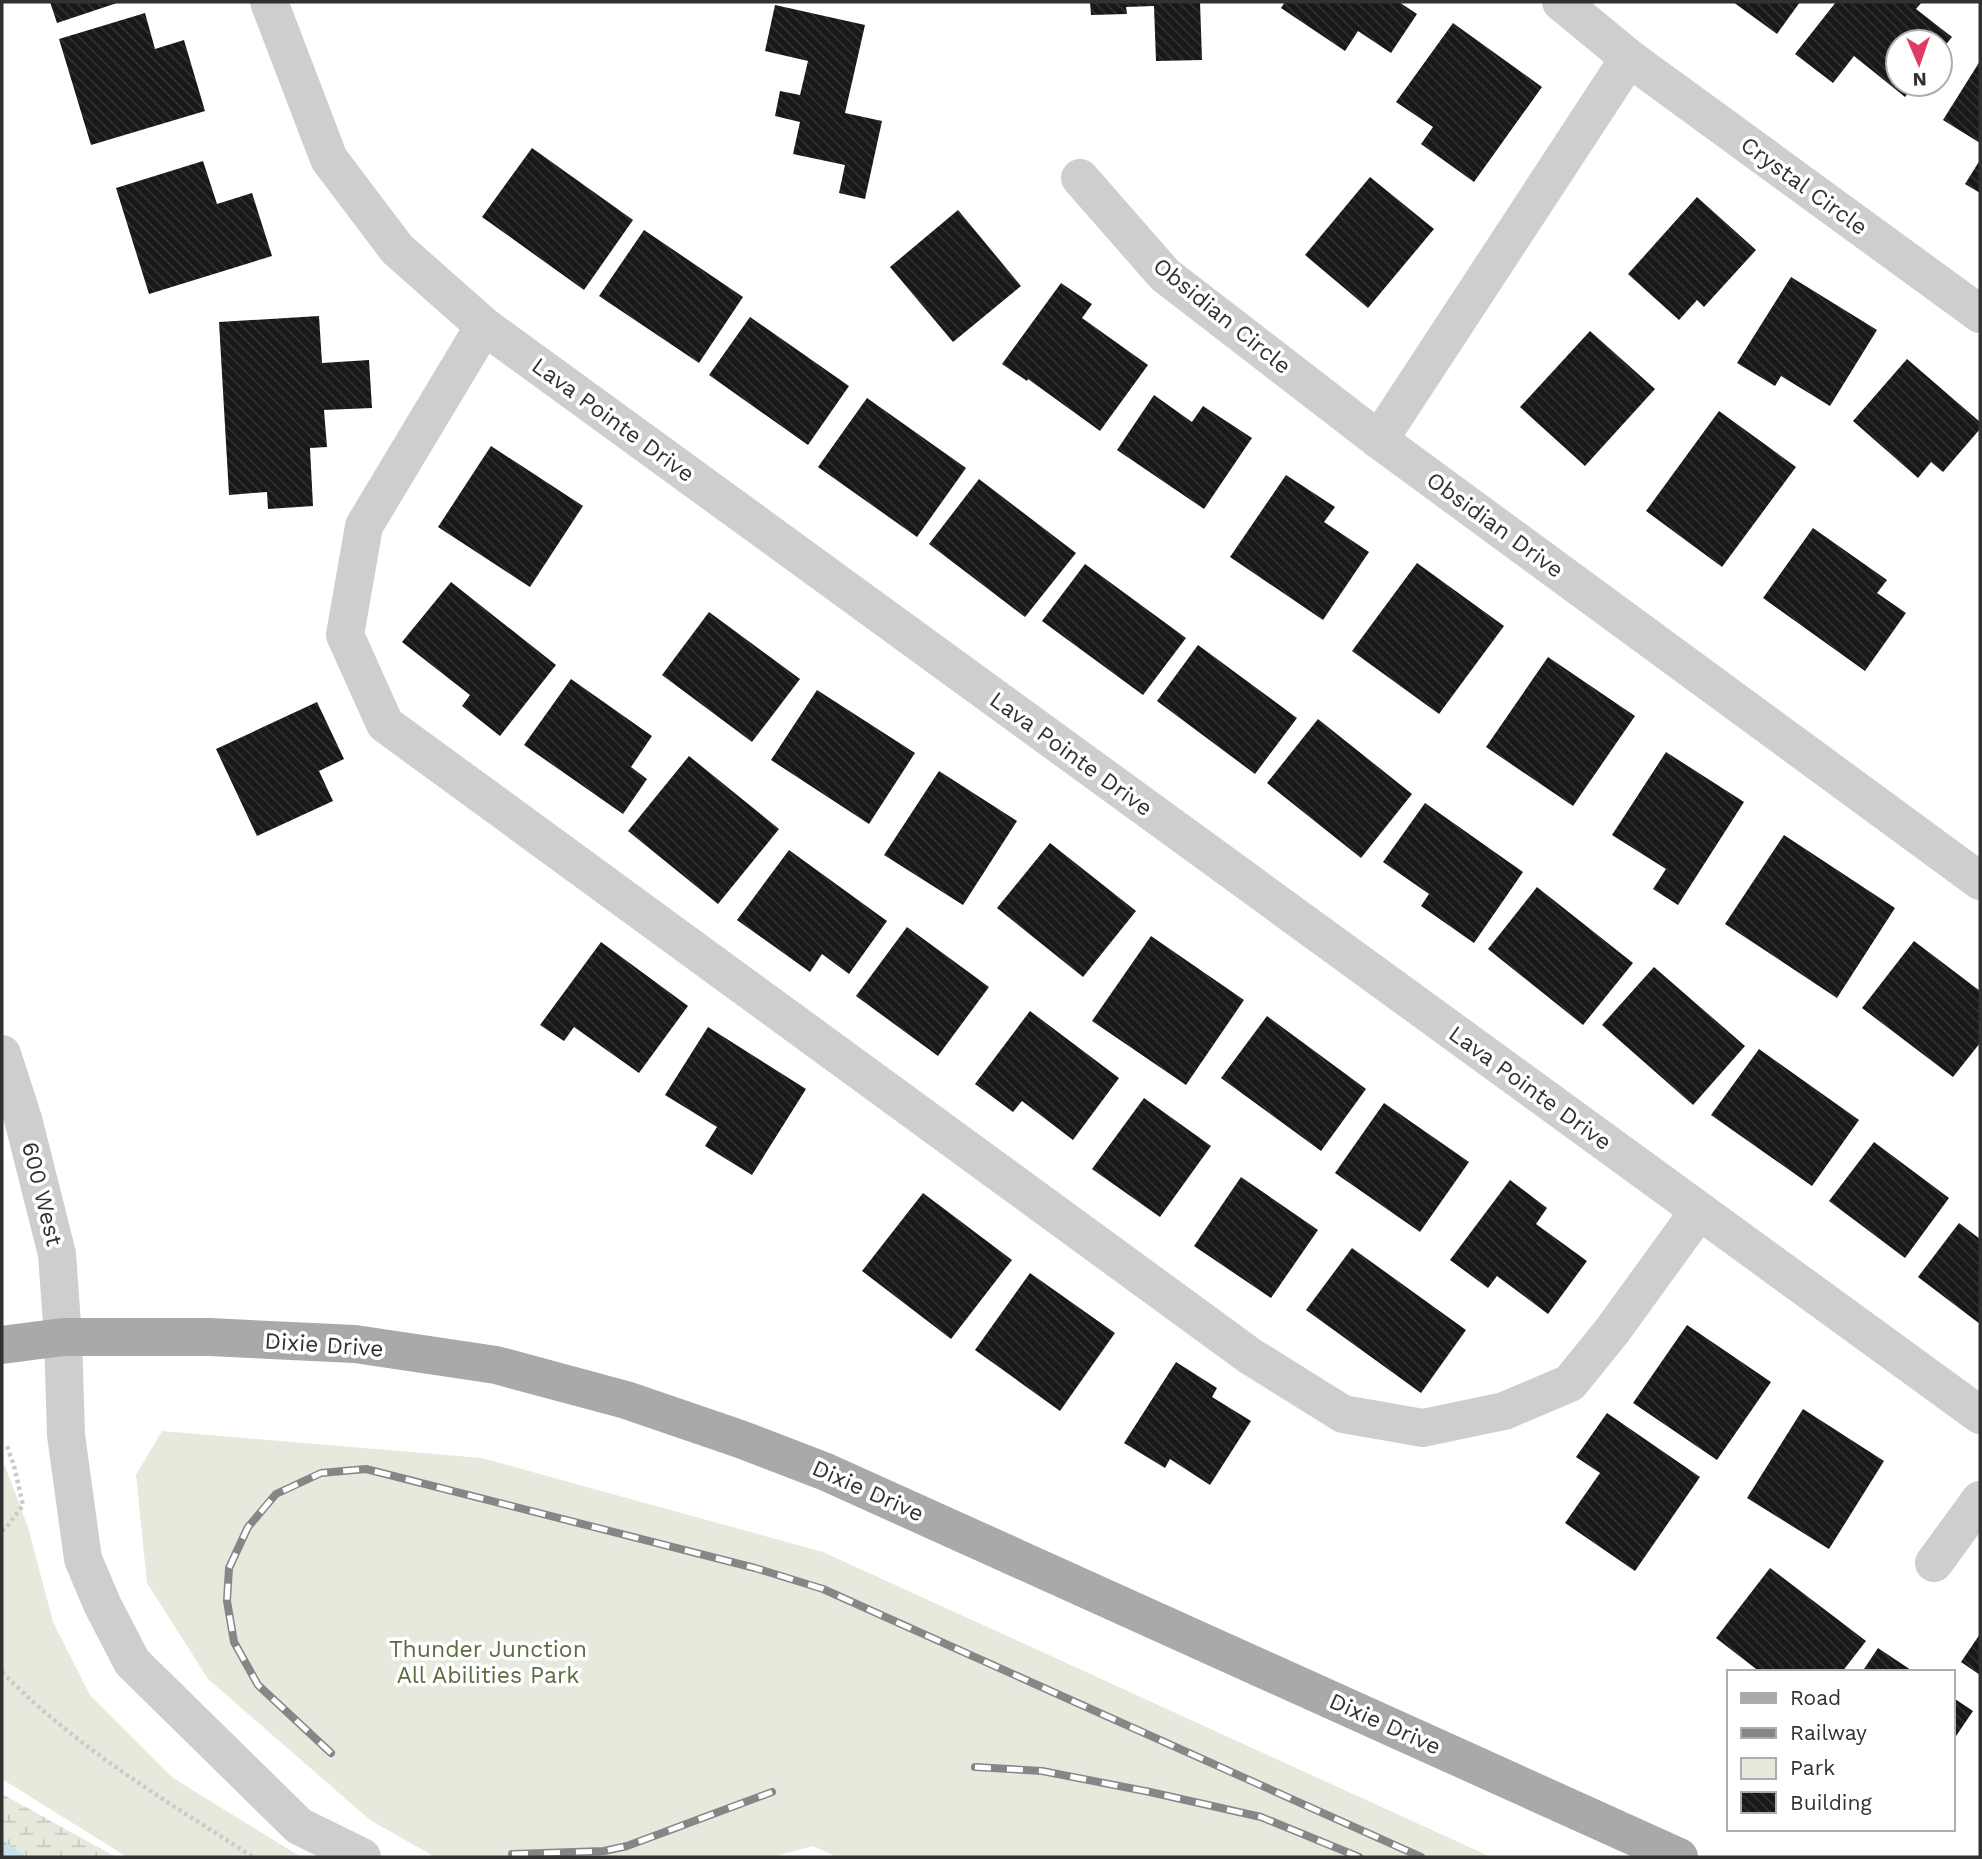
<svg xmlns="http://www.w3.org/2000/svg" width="1982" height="1859" font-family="'Work Sans',sans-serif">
  <defs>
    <pattern id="wetland-marsh" width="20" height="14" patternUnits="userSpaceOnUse" patternTransform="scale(1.75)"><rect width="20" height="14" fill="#e6eadd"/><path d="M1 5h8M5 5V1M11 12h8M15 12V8" fill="none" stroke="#c6c9be"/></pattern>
    <pattern id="water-ripples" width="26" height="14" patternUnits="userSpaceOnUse" patternTransform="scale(1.75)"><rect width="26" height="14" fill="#cae3ea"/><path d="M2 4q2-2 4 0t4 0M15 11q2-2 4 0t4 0" fill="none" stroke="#aec3c9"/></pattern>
    <pattern id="building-back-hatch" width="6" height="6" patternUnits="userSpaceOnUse" patternTransform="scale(1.75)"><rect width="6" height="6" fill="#181818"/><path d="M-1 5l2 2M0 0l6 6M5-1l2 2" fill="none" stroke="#313131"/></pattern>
  </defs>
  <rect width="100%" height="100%" fill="#fff"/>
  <!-- green -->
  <g fill="#e6eadd">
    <polygon points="162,1431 482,1458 823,1552 1491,1857 837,1857 813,1846 772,1857 435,1857 370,1820 208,1679 147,1583 136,1475"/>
    <polygon points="2,1464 5,1466 28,1527 53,1622 90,1695 173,1778 301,1857 127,1857 2,1779"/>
  </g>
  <!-- wetland -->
  <polygon fill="url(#wetland-marsh)" points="2,1794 13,1800 116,1857 2,1857"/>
  <!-- water -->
  <polygon fill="url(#water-ripples)" points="2,1840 27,1857 2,1857"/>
  <!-- building -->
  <g fill="url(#building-back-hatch)">
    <polygon points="50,2 120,2 57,23"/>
    <polygon points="1090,2 1200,2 1202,60 1156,61 1154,6 1126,7 1127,14 1091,15"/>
    <polygon points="1285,2 1399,2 1417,14 1391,53 1358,31 1345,51 1281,8"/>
    <polygon points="1733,2 1800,2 1777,34"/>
    <polygon points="1836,2 1922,2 1916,9 1952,37 1940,52 1940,42 1898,42 1898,84 1915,84 1905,97 1854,56 1833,83 1795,54"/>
    <polygon points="775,5 865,25 845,113 882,121 865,199 839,193 845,165 793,154 800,122 775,116 780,91 800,95 808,61 765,51"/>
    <polygon points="145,13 155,49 184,40 205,111 91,145 59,39"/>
    <polygon points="1453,23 1542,87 1474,182 1421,144 1433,127 1396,102"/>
    <polygon points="1980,61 1980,143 1943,120"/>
    <polygon points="532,148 633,220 584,290 482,217"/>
    <polygon points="1980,160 1980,193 1965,184"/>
    <polygon points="203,161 217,204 252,193 272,256 149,294 116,188"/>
    <polygon points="1370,177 1434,229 1368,308 1305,255"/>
    <polygon points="1697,197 1756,250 1704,307 1697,300 1679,320 1628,274"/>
    <polygon points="958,210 1021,286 953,342 890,267"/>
    <polygon points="644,230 743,297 699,363 599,296"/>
    <polygon points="1791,277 1877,330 1830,406 1781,376 1775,386 1737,363"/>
    <polygon points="1061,283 1092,304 1082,318 1148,365 1100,431 1028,379 1027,381 1002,364"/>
    <polygon points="319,316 322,363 369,360 372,408 324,410 327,447 310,448 313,506 268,509 267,492 229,495 219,322"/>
    <polygon points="750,317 849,386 808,445 709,375"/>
    <polygon points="1590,331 1655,389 1585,466 1520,407"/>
    <polygon points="1907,359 1980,422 1980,429 1943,472 1931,462 1918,478 1853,421"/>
    <polygon points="1154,395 1192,422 1203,406 1252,438 1204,509 1117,450"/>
    <polygon points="867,398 966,468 917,537 818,467"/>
    <polygon points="1719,411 1796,467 1722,567 1646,511"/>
    <polygon points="491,446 583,506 530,587 438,527"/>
    <polygon points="1286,475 1335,507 1324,522 1369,552 1323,620 1230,557"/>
    <polygon points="979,479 1076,553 1025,617 929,544"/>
    <polygon points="1813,528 1887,580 1877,593 1906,613 1865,671 1763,598"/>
    <polygon points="1417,563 1504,626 1439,714 1352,651"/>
    <polygon points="1085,564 1186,638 1143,695 1042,621"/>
    <polygon points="451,582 556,665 500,736 462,706 470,695 402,642"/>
    <polygon points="709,612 800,679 752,742 662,675"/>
    <polygon points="1198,645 1297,718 1255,774 1157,701"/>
    <polygon points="1548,657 1635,716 1573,806 1486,747"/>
    <polygon points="571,679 652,736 631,767 647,779 623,814 524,745"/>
    <polygon points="817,690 915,753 869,824 771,760"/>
    <polygon points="317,702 344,759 319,771 333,801 257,836 216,749"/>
    <polygon points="1318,719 1412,794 1361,858 1267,783"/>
    <polygon points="1666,752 1744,802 1678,905 1653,889 1666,869 1612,835"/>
    <polygon points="689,756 779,829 718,904 628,831"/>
    <polygon points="939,771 1017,821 963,905 884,855"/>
    <polygon points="1425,803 1523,872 1474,943 1421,906 1429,894 1383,862"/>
    <polygon points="1784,835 1895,908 1837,998 1725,924"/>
    <polygon points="1050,843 1136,911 1083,977 997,908"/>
    <polygon points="789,850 887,921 849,974 822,954 810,972 737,920"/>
    <polygon points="1537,887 1633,963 1583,1025 1488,949"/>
    <polygon points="907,927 989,987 938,1056 856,996"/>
    <polygon points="1151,936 1244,1000 1186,1085 1092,1021"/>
    <polygon points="1914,941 1980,991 1980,1043 1953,1077 1862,1008"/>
    <polygon points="601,942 688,1006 639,1073 574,1027 564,1041 540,1025"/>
    <polygon points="1654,967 1745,1046 1693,1105 1602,1025"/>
    <polygon points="1030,1011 1119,1078 1073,1140 1022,1101 1013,1112 975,1084"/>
    <polygon points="1267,1016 1366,1089 1321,1151 1221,1078"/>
    <polygon points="708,1027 806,1089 752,1175 705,1146 717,1127 665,1095"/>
    <polygon points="1759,1049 1859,1120 1812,1186 1711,1115"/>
    <polygon points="1144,1098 1211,1146 1160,1217 1092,1169"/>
    <polygon points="1384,1103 1469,1162 1420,1232 1335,1173"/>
    <polygon points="1874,1142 1949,1198 1905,1258 1829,1201"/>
    <polygon points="1241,1177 1318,1230 1271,1298 1194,1246"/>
    <polygon points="1510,1180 1547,1208 1536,1224 1587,1261 1548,1314 1497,1276 1488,1288 1450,1260"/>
    <polygon points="923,1193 1012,1260 951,1339 862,1271"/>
    <polygon points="1959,1223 1980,1239 1980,1324 1918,1277"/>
    <polygon points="1352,1248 1466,1330 1421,1393 1306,1310"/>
    <polygon points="1030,1273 1115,1333 1060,1411 975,1350"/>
    <polygon points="1687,1325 1771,1382 1717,1460 1633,1403"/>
    <polygon points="1176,1362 1217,1388 1212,1397 1251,1421 1210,1485 1170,1459 1165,1468 1124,1443"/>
    <polygon points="1803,1409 1884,1461 1829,1549 1747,1498"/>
    <polygon points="1607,1413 1700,1477 1635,1571 1565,1523 1600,1473 1576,1457"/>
    <polygon points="1770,1568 1866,1641 1842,1672 1760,1672 1716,1638"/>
    <polygon points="1980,1634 1980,1675 1961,1662"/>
    <polygon points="1878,1648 1914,1672 1862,1672"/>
    <polygon points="1952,1697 1973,1711 1952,1742"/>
  </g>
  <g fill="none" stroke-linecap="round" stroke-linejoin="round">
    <!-- path -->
    <g stroke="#cbcbcb" stroke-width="4.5" stroke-dasharray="3.5 3.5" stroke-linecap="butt">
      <polyline points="2,1531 6,1528 23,1505 14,1466 7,1446"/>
      <path d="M2,1672C75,1747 166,1801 253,1857"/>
    </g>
    <!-- minor -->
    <g stroke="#cecece" stroke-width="38">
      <polyline points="269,2 329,159 397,249 484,326 1980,1415"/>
      <polyline points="1561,2 1629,58 1980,314"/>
      <polyline points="1080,178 1165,275 1379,440 1980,881"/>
      <polyline points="484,326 364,526 345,635 385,724 1250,1356 1343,1414 1423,1428 1504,1411 1570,1383 1612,1331 1699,1211"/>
      <polyline points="1379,440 1629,58"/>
      <polyline points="2,1054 23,1119 57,1254 63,1337 66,1435 83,1559 102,1604 132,1662 299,1826 362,1857"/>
      <polyline points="1934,1563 1980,1500"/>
    </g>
    <!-- major -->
    <polyline stroke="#a9a9a9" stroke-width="38" points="2,1345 63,1337 209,1337 355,1344 496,1365 626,1400 740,1439 826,1472 1679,1857"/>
    <defs>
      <g id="rail">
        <polyline points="331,1753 258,1685 234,1642 227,1601 229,1568 248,1527 276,1494 321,1473 366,1469 755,1568 823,1589 1421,1857"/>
        <polyline points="975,1767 1042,1771 1150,1792 1261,1817 1359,1857"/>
        <polyline points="512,1854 604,1851 627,1846 772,1792"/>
      </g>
    </defs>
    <!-- rail casing -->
    <use href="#rail" stroke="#868686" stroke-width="8"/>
    <!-- rail -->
    <use href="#rail" stroke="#fff" stroke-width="5" stroke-dasharray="16" stroke-linecap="butt"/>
  </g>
  <g text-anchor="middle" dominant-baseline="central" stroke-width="7" stroke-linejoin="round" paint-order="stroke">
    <!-- street labels -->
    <g font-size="23" fill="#313131" stroke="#fff">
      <text transform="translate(1804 186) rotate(36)">Crystal Circle</text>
      <text transform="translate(1222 316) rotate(39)">Obsidian Circle</text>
      <text transform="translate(613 420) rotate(36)">Lava Pointe Drive</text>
      <text transform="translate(1495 525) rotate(36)">Obsidian Drive</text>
      <text transform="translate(1071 754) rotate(36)">Lava Pointe Drive</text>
      <text transform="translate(1530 1088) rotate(36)">Lava Pointe Drive</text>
      <text transform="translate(42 1194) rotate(76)">600 West</text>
      <text transform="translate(324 1345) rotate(4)">Dixie Drive</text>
      <text transform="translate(868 1491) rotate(24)">Dixie Drive</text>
      <text transform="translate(1385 1724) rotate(24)">Dixie Drive</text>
    </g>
    <!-- park labels -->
    <g font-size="23" fill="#5c6c3f" stroke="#fff">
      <text x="488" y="1649">Thunder Junction<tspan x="488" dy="26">All Abilities Park</tspan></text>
    </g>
  </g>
  <!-- border -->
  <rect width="1982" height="1859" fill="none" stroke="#313131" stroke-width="7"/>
  <!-- legend -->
  <rect x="1727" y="1670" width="228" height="161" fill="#ffffff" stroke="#adadad" stroke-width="2"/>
  <rect x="1741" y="1693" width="35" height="10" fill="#a9a9a9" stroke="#adadad" stroke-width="2"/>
  <text x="1790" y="1705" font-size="21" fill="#313131">Road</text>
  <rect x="1741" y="1728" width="35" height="10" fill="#868686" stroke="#adadad" stroke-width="2"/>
  <text x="1790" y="1740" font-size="21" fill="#313131">Railway</text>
  <rect x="1741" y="1758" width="35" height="21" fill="#e6eadd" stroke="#adadad" stroke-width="2"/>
  <text x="1790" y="1775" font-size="21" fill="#313131">Park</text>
  <rect x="1741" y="1792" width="35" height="21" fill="url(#building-back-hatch)" stroke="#adadad" stroke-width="2"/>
  <text x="1790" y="1810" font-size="21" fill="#313131">Building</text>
  <!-- north arrow -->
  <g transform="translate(1919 63) rotate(178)"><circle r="33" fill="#ffffff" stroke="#adadad" stroke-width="2"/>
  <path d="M0-5L12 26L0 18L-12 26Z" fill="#e03c63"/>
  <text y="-10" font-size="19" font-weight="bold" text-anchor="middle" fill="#313131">N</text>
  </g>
</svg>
